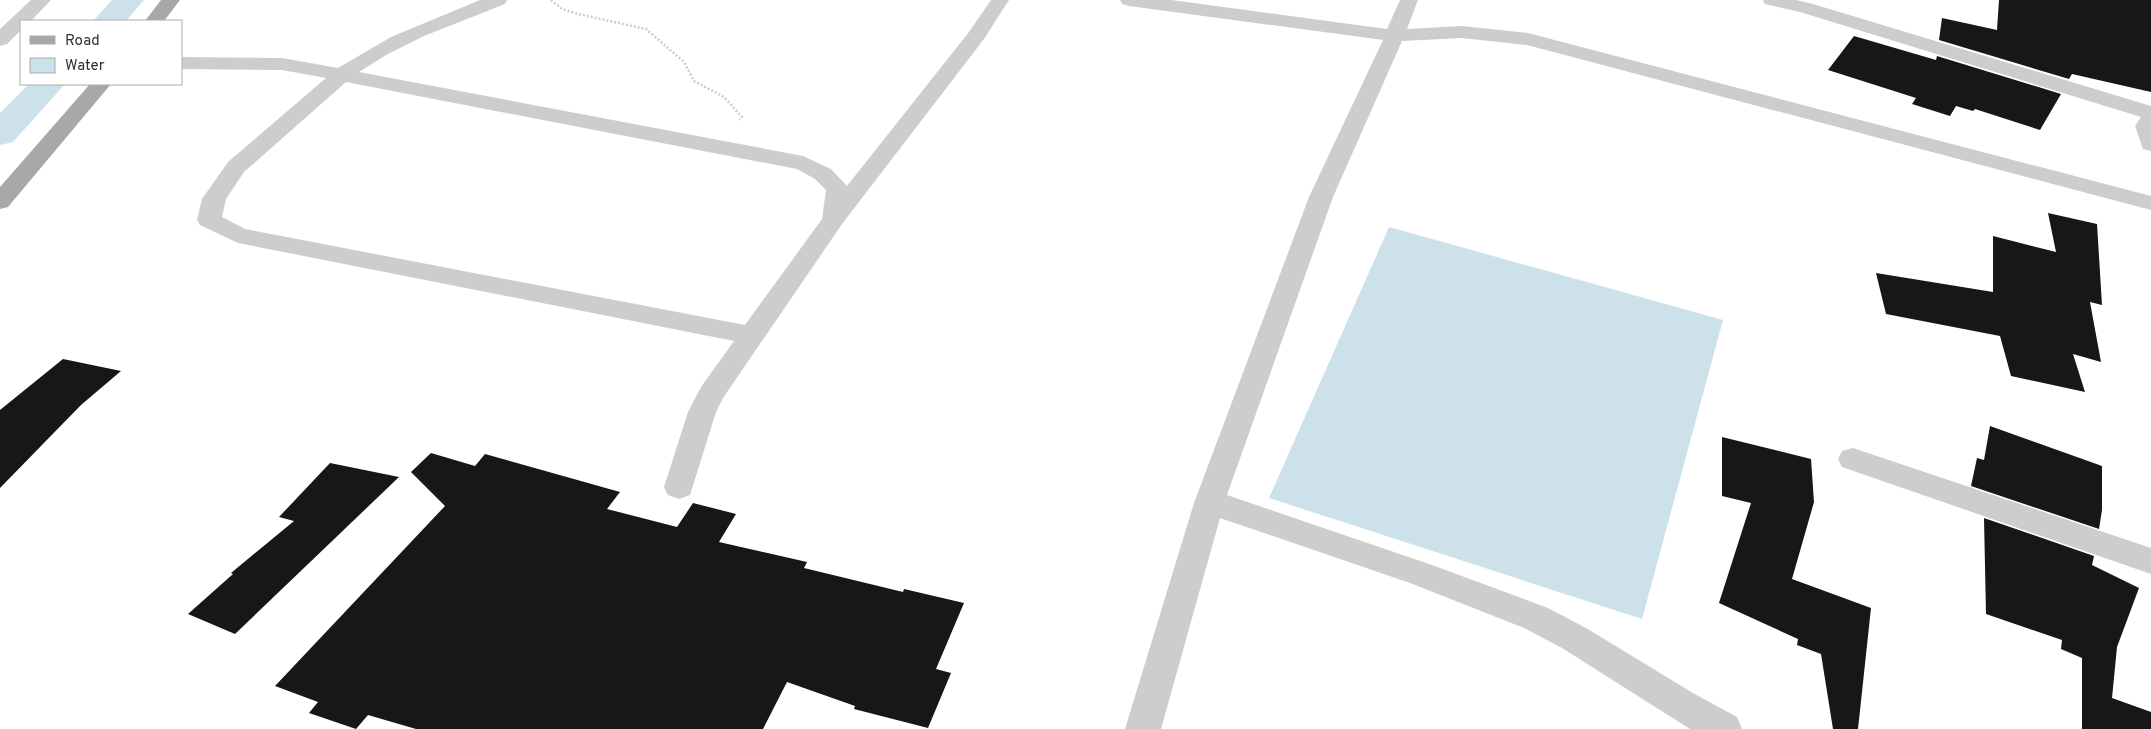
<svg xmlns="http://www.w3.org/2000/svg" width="2151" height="729" font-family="Overpass,sans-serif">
  <rect width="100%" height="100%" fill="#fff"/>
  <!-- water -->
  <polygon fill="#cce1ea" points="1389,227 1723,320 1642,619 1269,498"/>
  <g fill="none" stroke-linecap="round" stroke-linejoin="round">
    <!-- canal -->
    <g fill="#cce1ea" fill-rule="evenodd">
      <polygon points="112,0 144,0 126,21 93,21"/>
      <polygon points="29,84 65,84 13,142 0,145 0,113"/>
    </g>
  </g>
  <!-- building -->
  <g fill="#171717">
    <polygon points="1999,0 2151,0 2151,92 2072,74 2069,79 1939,40 1942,18 1997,30"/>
    <polygon points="1854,36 1936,60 1937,56 2061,94 2040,130 1975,109 1973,111 1956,106 1950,116 1912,104 1916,98 1828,70"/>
    <polygon points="2048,213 2097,224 2102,305 2090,302 2101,362 2073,354 2085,392 2011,376 2000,336 1886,314 1876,273 1993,292 1993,236 2056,252"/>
    <polygon points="63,359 121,371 81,405 0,488 0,410"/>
    <polygon points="1990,426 2102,466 2102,510 2099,529 1971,486 1977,458 1984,460"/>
    <polygon points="1722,437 1811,459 1814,502 1792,579 1871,608 1858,729 1833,729 1821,654 1797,645 1798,639 1719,603 1751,503 1722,496"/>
    <polygon points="431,453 475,466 485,454 620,492 607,509 677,527 693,503 736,514 719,542 807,562 804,568 903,592 904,589 964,603 936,669 951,673 928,728 854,709 855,706 787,682 763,729 416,729 368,715 356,729 309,713 318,702 275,686 445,506 411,472"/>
    <polygon points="330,463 399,477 235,634 188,614 233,574 231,573 294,521 279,517"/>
    <polygon points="1984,518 2094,556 2092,565 2139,588 2117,647 2112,698 2151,712 2151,729 2082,729 2082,658 2061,649 2062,640 1986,614"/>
  </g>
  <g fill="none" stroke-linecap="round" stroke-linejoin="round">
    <!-- path -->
    <polyline stroke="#cdcdcd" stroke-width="2.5" stroke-dasharray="2 2" stroke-linecap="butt" points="551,0 562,9 578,14 646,29 684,62 694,81 724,97 742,117 740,120"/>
    <!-- street -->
    <g fill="#cdcdcd" fill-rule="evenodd">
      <polygon points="31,0 51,0 31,21 21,21 21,30 7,44 0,46 0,29"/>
      <path d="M480,0H507L505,4L424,36L386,55L359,72L803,156L831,169L847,186L969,32L991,0H1009L984,39L842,224L723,398L716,412L690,495L679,499L668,495L664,487L688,412L701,387L734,341L238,243L200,225L197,220L202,199L228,162L326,78L282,70L181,69V57L282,58L338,68L391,37ZM346,82L797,169L815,179L826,190L822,219L745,325L245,229L222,217L226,199L244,172Z"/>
      <polygon points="1120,0 1171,0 1387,29 1400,0 1418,0 1407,29 1462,26 1528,33 2151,196 2151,210 1527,45 1462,38 1402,41 1333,197 1227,495 1432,565 1548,608 1586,628 1693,693 1737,717 1742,729 1690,729 1562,648 1524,628 1410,583 1220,518 1161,729 1125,729 1194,503 1309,197 1383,40 1129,6 1122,4"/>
      <polygon points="1763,0 1796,0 1813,4 2151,106 2151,151 2143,149 2135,126 2141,117 1800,12 1765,4"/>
      <polygon points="1853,448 2151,548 2151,574 1842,467 1838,459 1842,451"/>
    </g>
    <!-- primary -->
    <g fill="#a8a8a8" fill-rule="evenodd">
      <polygon points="161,0 180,0 164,21 145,21"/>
      <polygon points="90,84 111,84 8,207 0,209 0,187"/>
    </g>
  </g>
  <!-- legend -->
  <rect x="20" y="20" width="162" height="65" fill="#ffffff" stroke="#acacac"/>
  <rect x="30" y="36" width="25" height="8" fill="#a8a8a8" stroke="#acacac"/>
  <text x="65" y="45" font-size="15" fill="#303030">Road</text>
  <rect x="30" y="58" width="25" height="15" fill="#cce1ea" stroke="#acacac"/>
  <text x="65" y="70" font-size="15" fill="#303030">Water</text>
</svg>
